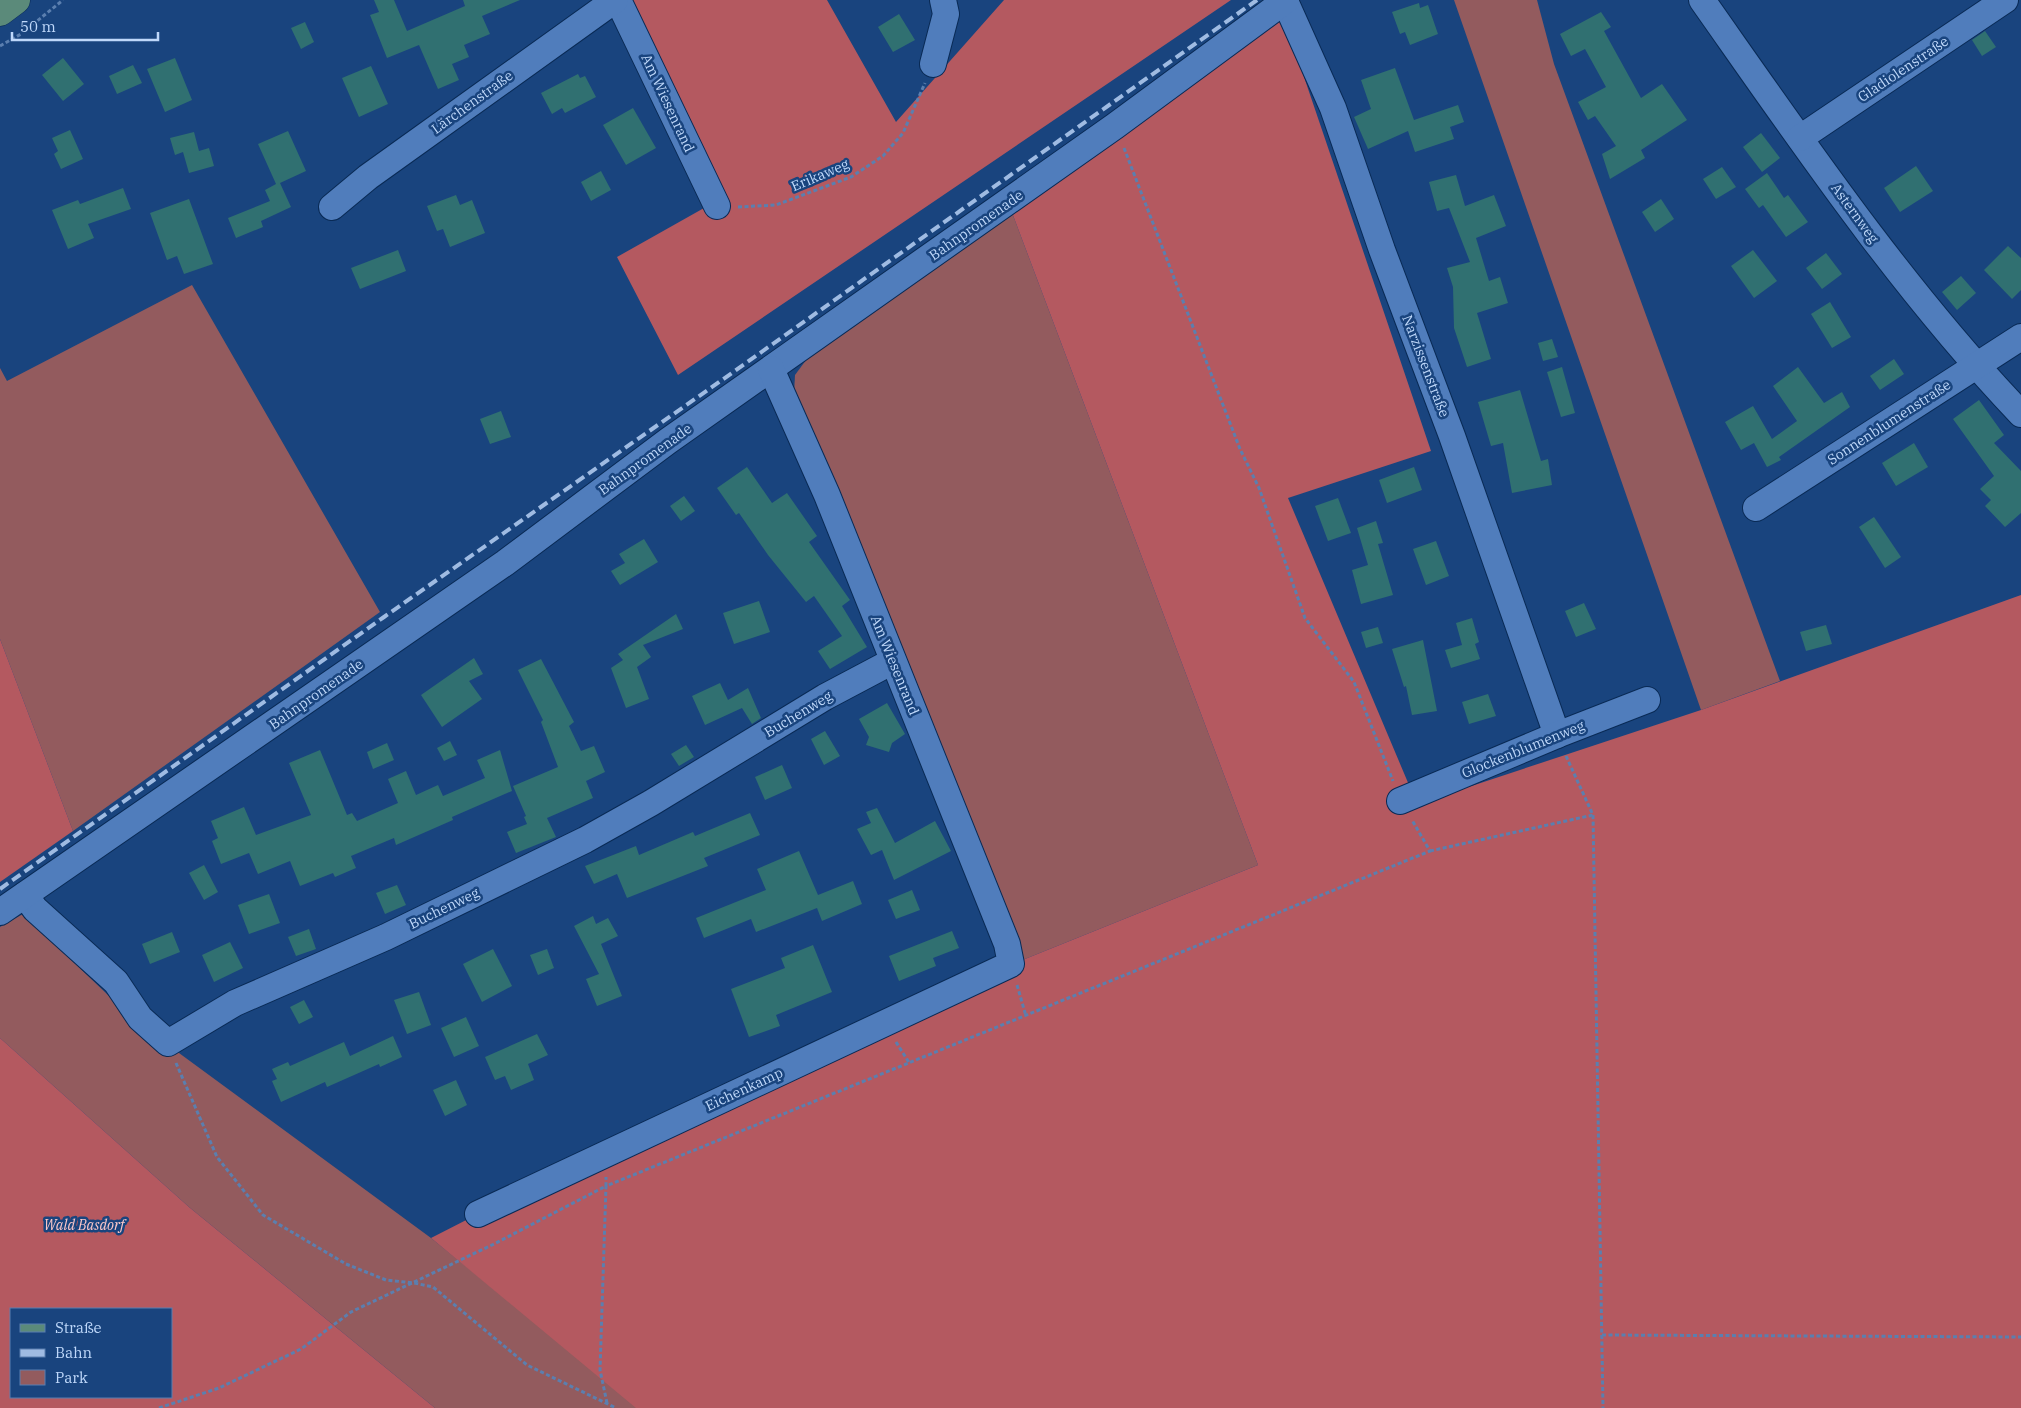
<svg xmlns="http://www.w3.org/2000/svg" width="2021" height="1408" font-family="'IBM Plex Serif',serif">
  <rect width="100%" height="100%" fill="#19447e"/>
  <!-- green -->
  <g fill="#935b5e">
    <polygon points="1454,0 1537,0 1554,64 1780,681 1701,710"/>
    <polygon points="1011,210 1258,865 1020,961 794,394 795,375 812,352"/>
    <polygon points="192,285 380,612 73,831 0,639 0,368 7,381"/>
    <polygon points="23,914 109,996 146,1039 179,1053 431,1238 640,1408 435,1408 189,1207 0,1038 0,927"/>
  </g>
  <!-- forest -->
  <g fill="#b45960" fill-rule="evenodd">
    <polygon points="630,0 827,0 896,122 1004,0 1231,0 678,375 617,257 720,199"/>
    <polygon points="1283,15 1431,451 1288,498 1417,804 1701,710 2021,595 2021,1408 636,1408 431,1238 478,1214 1020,961 1258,865 1011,210"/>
    <polygon points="0,639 73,831 0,882"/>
    <path d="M0,1038L189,1207L435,1408H0ZM11,1309H171V1397H11Z"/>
  </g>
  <!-- building -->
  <g fill="#307071">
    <polygon points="374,0 394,0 407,31 465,6 463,0 520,0 482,16 490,34 464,45 469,57 452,64 459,80 438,89 419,45 387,58 370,15 379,12"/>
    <polygon points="1419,3 1420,8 1428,5 1438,34 1410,45 1405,32 1400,34 1392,12"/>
    <polygon points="1601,12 1611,27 1604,31 1641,98 1662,84 1687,120 1641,150 1645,158 1610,179 1602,154 1616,146 1595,116 1588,120 1578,102 1606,87 1585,49 1571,56 1560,34"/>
    <polygon points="899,14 915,40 893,52 878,27"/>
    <polygon points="305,22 314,42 301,49 291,28"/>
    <polygon points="1985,31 1996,47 1982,56 1972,40"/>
    <polygon points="63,58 84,84 63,101 42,75"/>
    <polygon points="175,58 192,100 165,112 147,69"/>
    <polygon points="133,65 142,83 117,94 109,76"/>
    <polygon points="371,66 388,104 359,117 342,78"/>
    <polygon points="1395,68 1414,120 1458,105 1464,122 1450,127 1454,139 1415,152 1408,131 1368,149 1354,117 1371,109 1361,80"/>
    <polygon points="578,74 580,78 585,76 596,97 565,113 562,108 552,114 541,93"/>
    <polygon points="633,108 656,148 626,165 603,125"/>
    <polygon points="70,130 83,159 61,169 54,154 58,151 52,138"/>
    <polygon points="288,131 306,171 280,183 291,207 261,221 263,227 236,238 228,218 270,201 265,190 276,184 258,144"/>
    <polygon points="194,132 199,151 209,148 214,166 189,173 183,152 175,155 170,138"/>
    <polygon points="1761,133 1780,158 1762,172 1743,147"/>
    <polygon points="1916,166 1933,191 1900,212 1884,188"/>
    <polygon points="1722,167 1736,187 1716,199 1703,179"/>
    <polygon points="601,171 611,190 591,201 581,182"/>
    <polygon points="1767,173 1784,198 1788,195 1808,222 1786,237 1763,205 1759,208 1745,189"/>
    <polygon points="1456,175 1465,206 1494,195 1506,226 1476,238 1489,281 1500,277 1508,303 1477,313 1491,359 1467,367 1454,328 1453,287 1447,268 1470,262 1449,208 1437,211 1429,182"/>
    <polygon points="123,188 131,209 88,224 94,238 68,249 52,210 78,200 80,204"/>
    <polygon points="456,195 460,205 472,200 485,233 450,247 443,229 437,231 427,206"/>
    <polygon points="189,199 213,264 184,274 177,256 167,260 150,213"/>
    <polygon points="1661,199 1674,219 1655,232 1642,212"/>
    <polygon points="2008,246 2021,258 2021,290 2012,299 1984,270"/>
    <polygon points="398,250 406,271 360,289 351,268"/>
    <polygon points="1753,250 1777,281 1754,298 1731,266"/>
    <polygon points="1826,253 1842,274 1822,289 1806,268"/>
    <polygon points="1961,276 1976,293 1957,310 1942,292"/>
    <polygon points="1830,302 1851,337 1832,348 1811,314"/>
    <polygon points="1552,339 1558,357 1543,361 1538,343"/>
    <polygon points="1894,359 1904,374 1880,390 1870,376"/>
    <polygon points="1562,367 1575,413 1561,417 1547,372"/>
    <polygon points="1798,367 1824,403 1842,392 1850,407 1779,457 1781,460 1767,467 1754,443 1741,450 1725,422 1753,406 1772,439 1797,421 1773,386"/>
    <polygon points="1520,390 1541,461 1548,459 1552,485 1512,493 1503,443 1491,446 1478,402"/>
    <polygon points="1979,400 2004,435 1994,443 2021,471 2021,513 2005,527 1985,506 1991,500 1980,489 1994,476 1953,419"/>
    <polygon points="501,411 511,437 490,444 480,419"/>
    <polygon points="1914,443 1928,467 1896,486 1882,463"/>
    <polygon points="747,467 772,503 787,493 817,536 809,542 850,600 842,606 867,647 830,669 818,651 842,636 814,596 806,602 768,555 739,513 736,515 717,488"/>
    <polygon points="1414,467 1422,490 1387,503 1379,480"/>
    <polygon points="684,496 695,511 681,521 670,506"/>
    <polygon points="1338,498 1351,533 1328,541 1315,506"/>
    <polygon points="1874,517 1901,557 1885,568 1859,527"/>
    <polygon points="1376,521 1383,543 1378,544 1393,595 1361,604 1352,570 1368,565 1357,528"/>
    <polygon points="644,539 658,562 620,585 611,571 625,563 619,554"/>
    <polygon points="1436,541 1449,576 1426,585 1413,549"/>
    <polygon points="759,601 770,632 734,644 723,613"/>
    <polygon points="1584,603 1596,629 1576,637 1565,611"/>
    <polygon points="676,614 683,629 643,645 651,657 637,667 649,699 626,708 611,668 623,660 618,654"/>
    <polygon points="1472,618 1479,642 1475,644 1480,659 1451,668 1445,650 1462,645 1456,623"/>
    <polygon points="1826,625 1832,644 1806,651 1800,632"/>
    <polygon points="1378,627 1383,643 1366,648 1361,632"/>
    <polygon points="1423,640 1437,711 1412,715 1406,686 1404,687 1392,649"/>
    <polygon points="474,658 483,674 469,681 482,699 442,727 421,695"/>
    <polygon points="541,659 574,722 569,726 581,751 594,746 605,772 586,781 593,798 547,818 556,837 516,853 507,832 527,824 524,817 526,816 513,786 558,767 541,722 543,720 518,670"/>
    <polygon points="720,683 728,700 748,688 761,718 752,724 742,708 705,725 692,696"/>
    <polygon points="1488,694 1496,716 1469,724 1462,702"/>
    <polygon points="887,703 905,734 892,743 889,752 866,745 869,737 859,719"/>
    <polygon points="825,731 840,756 824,765 811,739"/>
    <polygon points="450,741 457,755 444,761 437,748"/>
    <polygon points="387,743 394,760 373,769 367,752"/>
    <polygon points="686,745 694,757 679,766 671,754"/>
    <polygon points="320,750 347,815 352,813 357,821 398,803 388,779 406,771 416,795 438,785 443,796 485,778 477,760 500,750 512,791 452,817 453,820 396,845 394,838 351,856 356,868 335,877 333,873 300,886 290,861 258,874 249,853 221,864 212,841 218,838 211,821 244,807 256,835 311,815 289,763"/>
    <polygon points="782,765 792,788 765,800 755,777"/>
    <polygon points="877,808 895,843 935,821 951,851 894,880 882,850 871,855 857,829 871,823 866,812"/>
    <polygon points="750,813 760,835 704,858 708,866 627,898 617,874 594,884 585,866 636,846 639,855 693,832 695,836"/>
    <polygon points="799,851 818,895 853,881 862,904 822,921 817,908 756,932 751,919 704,938 696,918 766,890 757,869"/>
    <polygon points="204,865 218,892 204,900 189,873"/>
    <polygon points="397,885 406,905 385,914 376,893"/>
    <polygon points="912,890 920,910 896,919 888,900"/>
    <polygon points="269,894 280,923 249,934 238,905"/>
    <polygon points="593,916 596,924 608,918 618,936 601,944 622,996 597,1006 586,979 599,974 574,926"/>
    <polygon points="309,929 316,949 296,956 288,937"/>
    <polygon points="952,931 959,948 933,958 936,966 899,981 889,956"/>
    <polygon points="172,932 180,952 150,964 142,944"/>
    <polygon points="230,942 243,968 214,982 202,955"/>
    <polygon points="813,945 832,992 776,1015 780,1026 749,1037 731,989 785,968 781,958"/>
    <polygon points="493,949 512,986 482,1002 463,964"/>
    <polygon points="547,949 554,968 538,975 530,955"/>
    <polygon points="419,992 431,1025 407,1034 394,1000"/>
    <polygon points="304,1000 313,1017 299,1024 290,1007"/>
    <polygon points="466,1017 479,1046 454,1057 441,1028"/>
    <polygon points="537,1034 548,1055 528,1064 534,1080 511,1090 505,1076 495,1080 485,1057"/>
    <polygon points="393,1036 402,1057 380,1067 379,1064 327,1087 325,1082 281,1102 272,1081 277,1079 272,1069 288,1062 290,1066 344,1042 350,1056"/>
    <polygon points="456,1080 467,1105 445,1116 433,1090"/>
  </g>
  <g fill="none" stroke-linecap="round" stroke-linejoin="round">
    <defs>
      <g id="minor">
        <polyline points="618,0 717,206"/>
        <path d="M1702,0C1802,142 1901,288 2021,414"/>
        <polyline points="1285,1 1333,108 1382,250 1452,436 1557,735"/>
        <polyline points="933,64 946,14 943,0"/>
        <polyline points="1800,138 2005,0"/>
        <polyline points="332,207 368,177 615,0"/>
        <polyline points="1756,508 2021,337"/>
        <polyline points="1400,801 1557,735 1647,700"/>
        <polyline points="25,895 35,909 116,982 140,1018 168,1043 235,1003 386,937 585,840 651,803 825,697 893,661"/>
        <polyline points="0,912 505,563 668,441 1115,126 1286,0"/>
        <polyline points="478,1214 1011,964 1007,944 827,495 771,369"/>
      </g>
      <polyline id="major" points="0,12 16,0"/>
    </defs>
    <!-- minor casing -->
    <use href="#minor" stroke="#092a55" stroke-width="28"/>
    <!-- major casing -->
    <use href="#major" stroke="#092a55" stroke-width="29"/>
    <!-- path -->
    <g stroke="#5b7faf" stroke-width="3" stroke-dasharray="4 2.5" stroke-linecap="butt">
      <polyline points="0,46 21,34 63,0"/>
      <polyline points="1124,148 1240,449 1259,488 1305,618 1354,682 1393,781"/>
      <polyline points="738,207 776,205 851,177 883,156 903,133 925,83"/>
      <polyline points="1566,756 1593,815 1603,1408"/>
      <polyline points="1430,851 1593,815"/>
      <polyline points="1017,985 1026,1016"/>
      <polyline points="896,1042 910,1064"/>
      <polyline points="176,1063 217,1157 263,1215 346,1264 386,1280 414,1283 433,1287 527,1365 616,1408"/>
      <polyline points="1602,1335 2021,1337"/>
      <polyline points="607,1403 600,1370 606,1186 1430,851 1412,820"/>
      <polyline points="159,1408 219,1388 301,1349 351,1312 494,1244 606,1186 606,1177"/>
    </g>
    <!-- minor -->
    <use href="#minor" stroke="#507dbc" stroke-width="26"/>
    <!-- major -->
    <use href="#major" stroke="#5b8a7a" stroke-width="28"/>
    <!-- rail -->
    <polyline stroke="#9fbbe2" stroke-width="4" stroke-dasharray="10 5" stroke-linecap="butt" points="0,889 384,617 722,380 1257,0"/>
  </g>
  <g text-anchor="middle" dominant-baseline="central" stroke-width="5" stroke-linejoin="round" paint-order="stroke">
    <!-- street labels -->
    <g font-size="14" fill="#bfd8fa" stroke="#19447e">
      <text transform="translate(1903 69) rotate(-34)">Gladiolenstraße</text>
      <text transform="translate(472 102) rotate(-36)">Lärchenstraße</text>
      <text transform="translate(668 103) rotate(65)">Am Wiesenrand</text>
      <text transform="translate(820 175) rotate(-23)">Erikaweg</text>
      <text transform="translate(1855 213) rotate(54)">Asternweg</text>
      <text transform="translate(976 225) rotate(-35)">Bahnpromenade</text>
      <text transform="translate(1426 366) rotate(69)">Narzissenstraße</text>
      <text transform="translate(1889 422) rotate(-33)">Sonnenblumenstraße</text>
      <text transform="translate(645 459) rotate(-36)">Bahnpromenade</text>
      <text transform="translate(895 665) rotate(68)">Am Wiesenrand</text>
      <text transform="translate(316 694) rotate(-35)">Bahnpromenade</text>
      <text transform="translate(798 714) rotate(-31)">Buchenweg</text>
      <text transform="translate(1523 749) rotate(-22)">Glockenblumenweg</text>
      <text transform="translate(444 908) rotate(-26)">Buchenweg</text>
      <text transform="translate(744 1089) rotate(-25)">Eichenkamp</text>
    </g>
    <!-- park labels -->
    <g font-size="14" font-style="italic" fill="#fcc8c9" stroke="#19447e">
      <text x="84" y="1225">Wald Basdorf</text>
    </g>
  </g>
  <!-- legend -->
  <rect x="10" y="1308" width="162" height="90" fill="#19447e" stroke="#5b7fb0"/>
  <rect x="20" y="1324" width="25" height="8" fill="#5b8a7a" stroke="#5b7fb0"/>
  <text x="55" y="1333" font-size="15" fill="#bfd8fa">Straße</text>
  <rect x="20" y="1349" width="25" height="8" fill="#9fbbe2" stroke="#5b7fb0"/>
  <text x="55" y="1358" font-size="15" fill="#bfd8fa">Bahn</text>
  <rect x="20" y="1370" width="25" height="15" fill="#935b5e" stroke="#5b7fb0"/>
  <text x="55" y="1383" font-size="15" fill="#bfd8fa">Park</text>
  <!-- scale -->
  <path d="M12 32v8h146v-8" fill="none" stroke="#bfd8fa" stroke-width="2.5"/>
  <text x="20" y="32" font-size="15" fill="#bfd8fa" stroke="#19447e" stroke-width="4" paint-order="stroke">50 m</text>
</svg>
